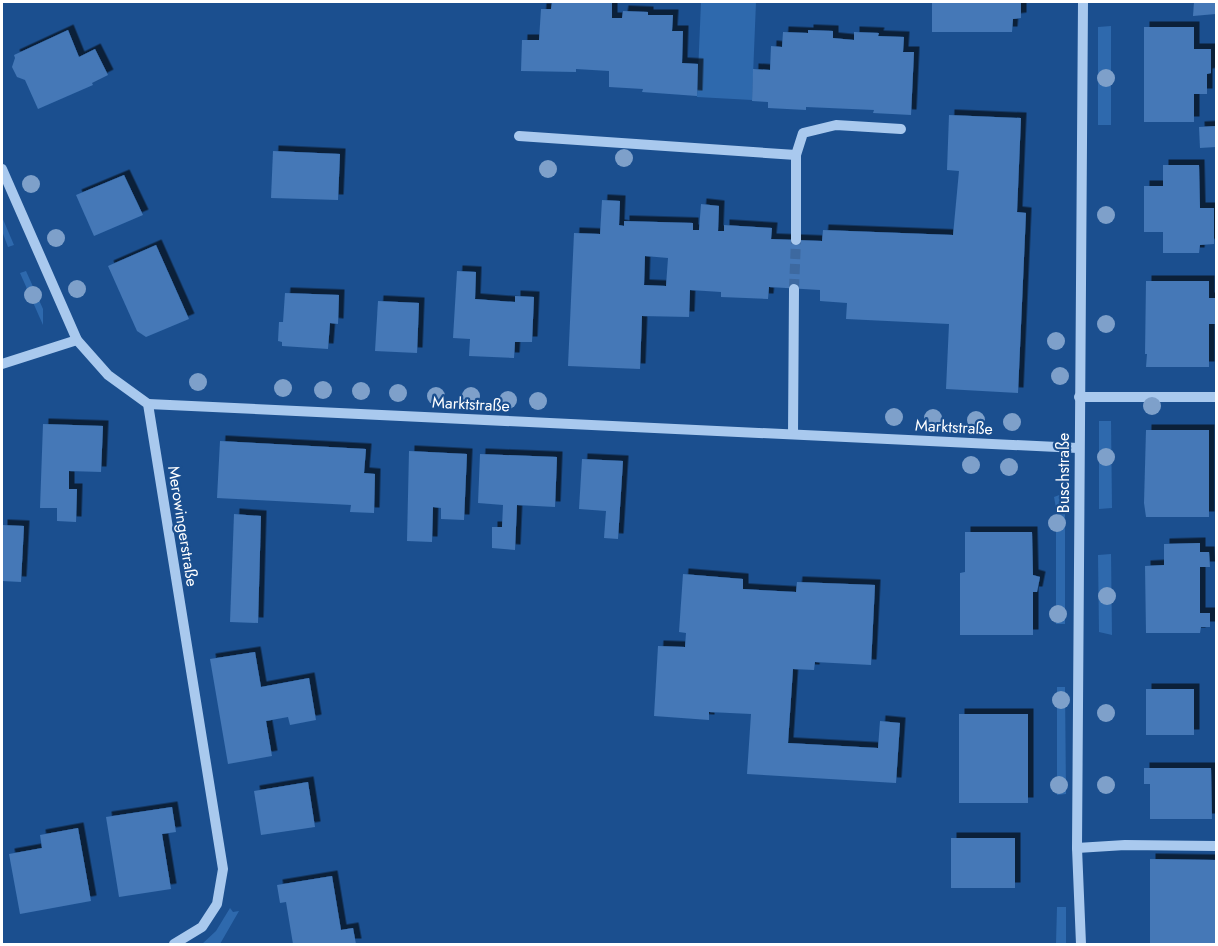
<svg xmlns="http://www.w3.org/2000/svg" width="1218" height="946" font-family="Jost,sans-serif">
  <defs>
    <filter id="shadow"><feDropShadow dx="5.5" dy="-5.5" stdDeviation="0" flood-color="#0009"/></filter>
  </defs>
  <rect width="100%" height="100%" fill="#1b4f8f"/>
  <!-- green -->
  <g fill="#2e69ad">
    <polygon points="701,2 756,2 752,100 697,97"/>
    <polygon points="1111,26 1111,125 1098,125 1098,27"/>
    <polygon points="2,217 14,245 8,247 2,231"/>
    <polygon points="26,271 43,309 43,325 20,273"/>
    <polygon points="1099,421 1111,421 1112,508 1099,509"/>
    <polygon points="1062,494 1065,510 1065,624 1056,624 1056,508 1054,497"/>
    <polygon points="1111,554 1112,635 1099,632 1098,555"/>
    <polygon points="1057,687 1065,687 1066,794 1057,795"/>
    <polygon points="1057,907 1066,907 1066,944 1056,944"/>
    <polygon points="230,908 233,912 239,911 220,944 202,944 216,931"/>
  </g>
  <!-- building -->
  <g fill="#4478b7" fill-rule="evenodd" filter="url(#shadow)">
    <polygon points="552,2 612,2 612,18 622,18 623,11 648,12 648,15 673,15 672,31 683,31 682,63 698,64 697,96 642,92 643,89 609,87 609,71 576,69 576,72 521,71 522,40 539,40 541,9 551,9"/>
    <polygon points="932,2 1021,2 1021,18 1013,19 1012,32 932,32"/>
    <polygon points="1194,2 1216,2 1216,14 1193,16"/>
    <polygon points="1144,27 1194,27 1194,49 1211,49 1211,73 1207,74 1207,94 1194,94 1194,122 1144,122"/>
    <polygon points="68,30 79,57 95,49 108,75 92,83 93,85 38,109 25,80 17,77 12,67 15,58 14,55"/>
    <polygon points="808,30 833,31 833,38 843,39 854,40 854,32 879,33 878,36 904,37 903,52 914,52 911,115 873,113 874,110 806,107 806,110 768,108 768,102 752,101 753,69 770,70 771,46 782,47 783,32 808,33"/>
    <path d="M949,115L1021,118L1017,212L1026,213L1018,393L946,389L949,324L846,319L847,303L820,301V290L769,287L768,299L721,297V292L690,290L689,317L642,316L640,369L568,366L574,233L600,234L602,200L620,201L619,225L624,226V221L693,223V230H699L701,204L719,206L718,231H724V225L772,228L771,239L822,241L823,230L953,235L959,171L947,170ZM645,256L668,258L666,286L644,285Z"/>
    <polygon points="1216,126 1216,147 1200,148 1199,127"/>
    <polygon points="273,151 340,154 338,200 271,198"/>
    <polygon points="1163,165 1199,165 1200,208 1214,208 1214,244 1200,245 1199,253 1163,253 1163,232 1144,232 1144,186 1163,186"/>
    <polygon points="124,175 143,215 94,236 76,195"/>
    <polygon points="156,245 189,319 146,337 137,331 108,266"/>
    <polygon points="457,271 476,272 475,299 515,302 515,296 534,297 532,342 515,342 514,358 469,356 470,339 453,338"/>
    <polygon points="1146,281 1209,281 1209,298 1216,298 1216,324 1209,324 1209,367 1146,367 1147,354 1145,354"/>
    <polygon points="285,293 339,295 338,324 330,323 328,349 282,346 282,342 278,341 279,322 283,322"/>
    <polygon points="378,301 419,303 417,353 375,351"/>
    <polygon points="43,424 103,426 101,472 69,471 69,489 77,489 76,522 57,521 57,508 40,508"/>
    <polygon points="1146,430 1209,430 1209,517 1146,517 1144,503"/>
    <polygon points="220,441 366,449 364,473 375,474 374,513 350,512 351,505 217,498"/>
    <polygon points="409,451 467,454 464,520 441,519 441,508 433,507 432,542 407,541"/>
    <polygon points="480,454 557,457 555,507 517,505 515,550 492,548 492,527 502,527 503,505 478,503"/>
    <polygon points="582,459 623,461 618,539 604,538 606,511 579,509"/>
    <polygon points="234,514 261,516 258,623 230,622"/>
    <polygon points="2,525 24,526 21,582 2,581"/>
    <polygon points="965,532 1032,532 1033,575 1040,577 1037,592 1033,592 1033,635 960,635 960,573 965,572"/>
    <polygon points="1200,543 1200,552 1209,552 1210,567 1200,567 1200,613 1210,613 1210,627 1201,627 1200,633 1146,633 1145,566 1164,565 1164,544"/>
    <polygon points="683,574 743,579 743,589 796,592 797,582 875,585 871,665 815,662 814,670 793,669 788,743 878,748 880,721 900,723 896,783 747,774 751,714 709,712 709,720 654,716 658,646 685,647 686,633 679,632"/>
    <polygon points="255,652 261,687 309,678 316,720 290,725 288,717 266,721 272,756 228,764 210,659"/>
    <rect x="1146" y="689" width="48" height="46"/>
    <rect x="959" y="714" width="69" height="89"/>
    <polygon points="1144,768 1211,768 1212,819 1150,819 1150,784 1144,784"/>
    <polygon points="308,782 315,827 261,835 254,791"/>
    <polygon points="172,807 176,832 162,834 171,889 119,897 106,817"/>
    <polygon points="78,828 91,901 20,914 9,854 42,848 40,835"/>
    <rect x="951" y="838" width="64" height="50"/>
    <polygon points="1150,859 1216,860 1216,944 1150,944"/>
    <polygon points="332,876 341,930 353,928 356,944 293,944 286,902 280,903 277,885"/>
  </g>
  <g fill="none" stroke-linecap="round" stroke-linejoin="round">
    <!-- minor-tunnel -->
    <polyline stroke="#3d69a0" stroke-width="10" stroke-dasharray="10 5" stroke-linecap="butt" points="794,289 796,240"/>
    <!-- minor -->
    <g stroke="#a9c9ee" stroke-width="10">
      <polyline points="519,136 796,155"/>
      <polyline points="2,169 77,340 108,375 148,404 223,869 217,904 202,927 174,944"/>
      <polyline points="796,240 796,155 803,133 836,125 901,129"/>
      <polyline points="2,364 77,340"/>
      <polyline points="1079,397 1216,397"/>
      <polyline points="148,404 1078,448"/>
      <polyline points="793,434 794,289"/>
      <polyline points="1077,848 1125,845 1216,846"/>
      <polyline points="1081,944 1077,848 1083,2"/>
    </g>
  </g>
  <!-- trees -->
  <g fill="#7ea0ca">
    <circle cx="1106" cy="78" r="9"/>
    <circle cx="624" cy="158" r="9"/>
    <circle cx="548" cy="169" r="9"/>
    <circle cx="31" cy="184" r="9"/>
    <circle cx="1106" cy="215" r="9"/>
    <circle cx="56" cy="238" r="9"/>
    <circle cx="77" cy="289" r="9"/>
    <circle cx="33" cy="295" r="9"/>
    <circle cx="1106" cy="324" r="9"/>
    <circle cx="1056" cy="341" r="9"/>
    <circle cx="1060" cy="376" r="9"/>
    <circle cx="198" cy="382" r="9"/>
    <circle cx="283" cy="388" r="9"/>
    <circle cx="323" cy="390" r="9"/>
    <circle cx="361" cy="391" r="9"/>
    <circle cx="398" cy="393" r="9"/>
    <circle cx="436" cy="396" r="9"/>
    <circle cx="471" cy="396" r="9"/>
    <circle cx="508" cy="400" r="9"/>
    <circle cx="538" cy="401" r="9"/>
    <circle cx="1152" cy="406" r="9"/>
    <circle cx="894" cy="417" r="9"/>
    <circle cx="933" cy="418" r="9"/>
    <circle cx="976" cy="420" r="9"/>
    <circle cx="1012" cy="422" r="9"/>
    <circle cx="1106" cy="457" r="9"/>
    <circle cx="971" cy="465" r="9"/>
    <circle cx="1009" cy="467" r="9"/>
    <circle cx="1057" cy="523" r="9"/>
    <circle cx="1107" cy="596" r="9"/>
    <circle cx="1058" cy="614" r="9"/>
    <circle cx="1061" cy="700" r="9"/>
    <circle cx="1106" cy="713" r="9"/>
    <circle cx="1059" cy="785" r="9"/>
    <circle cx="1106" cy="785" r="9"/>
  </g>
  <g text-anchor="middle" dominant-baseline="central" stroke-width="4.5" stroke-linejoin="round" paint-order="stroke">
    <!-- street labels -->
    <g font-size="16" fill="#fff" stroke="#1b4f8f">
      <text transform="translate(471 404) rotate(3)">Marktstraße</text>
      <text transform="translate(954 427) rotate(3)">Marktstraße</text>
      <text transform="translate(1063 473) rotate(-90)">Buschstraße</text>
      <text transform="translate(183 526) rotate(81)">Merowingerstraße</text>
    </g>
  </g>
  <!-- border -->
  <rect width="1218" height="946" fill="none" stroke="#ffffff" stroke-width="6"/>
</svg>
